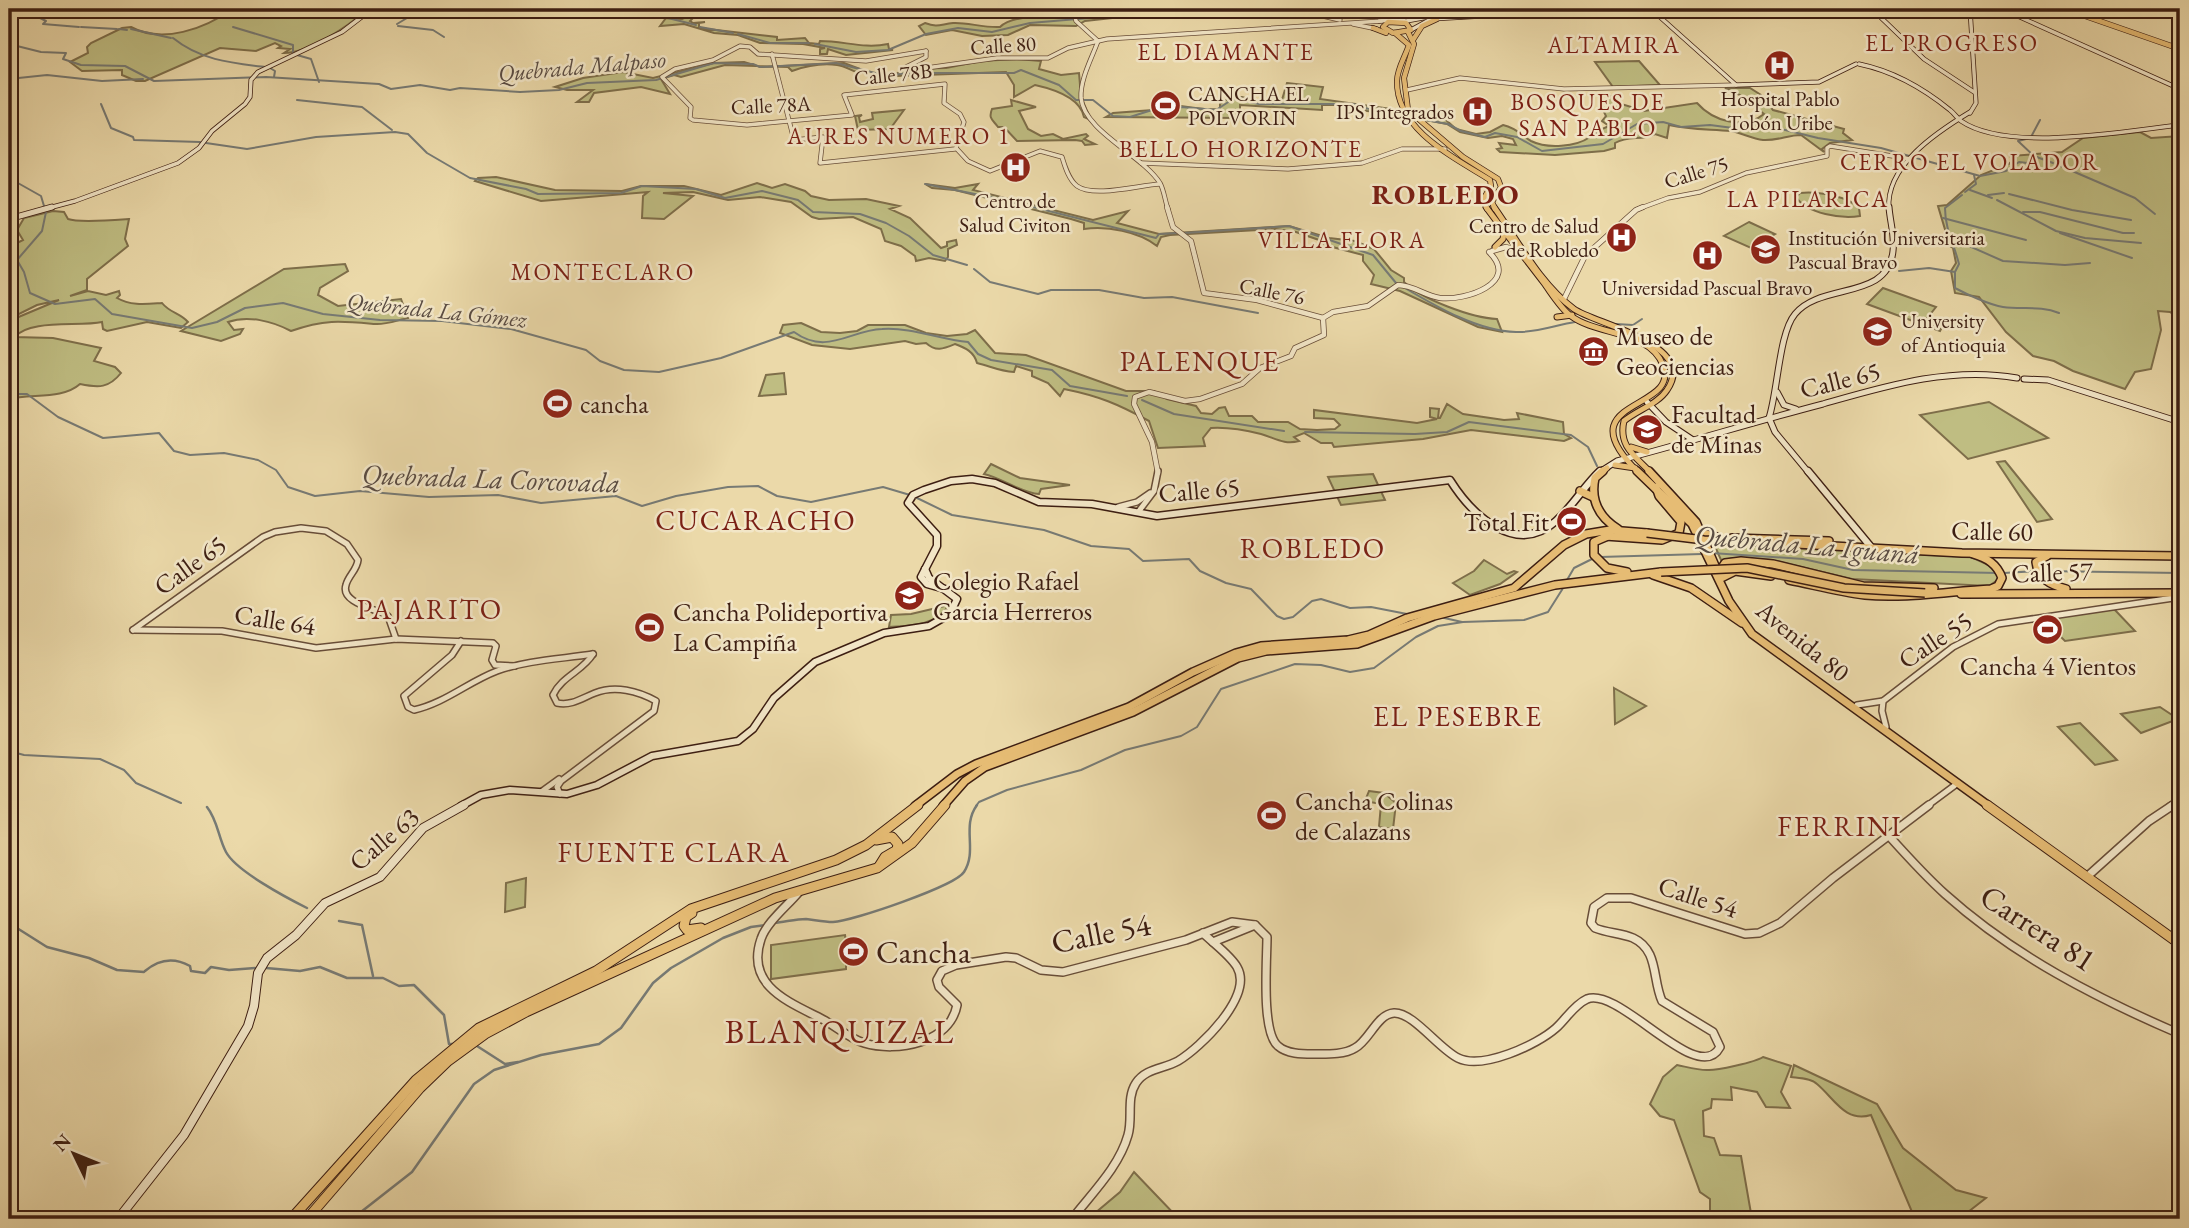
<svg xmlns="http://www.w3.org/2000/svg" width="2189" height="1228" font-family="'EB Garamond',serif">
  <rect width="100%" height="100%" fill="#ebd9a9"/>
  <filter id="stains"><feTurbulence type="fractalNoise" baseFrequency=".00286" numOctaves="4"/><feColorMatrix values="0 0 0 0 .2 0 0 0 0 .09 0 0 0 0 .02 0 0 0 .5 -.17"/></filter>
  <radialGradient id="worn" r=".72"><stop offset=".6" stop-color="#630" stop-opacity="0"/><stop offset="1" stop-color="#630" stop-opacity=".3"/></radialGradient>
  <!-- green -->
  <g fill="#bfbd82" stroke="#7e6e4a" stroke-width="2">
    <path d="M232,9H368C348,26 310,53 284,53L290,49L278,48L281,46L275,43L256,51L220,48L145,81H136L122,75V70L82,71L70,62L88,53L87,47L91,43L122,28L131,27C162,44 205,29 232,9Z"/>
    <path d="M1083,9H1125L1131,16L1085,21L1076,26L1030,25L1008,35L982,36L952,30L926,35L919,26L925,23C938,28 941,24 953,23C966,22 984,28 1000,27C1015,12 1061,18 1082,13Z"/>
    <path d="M689,16L693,18L690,21L693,23L705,22L699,23V28L777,37V40L805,38L809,43L819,44L820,41C844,41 864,49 888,44L889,49L893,50L846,55L828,49L827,54H820V49L825,48L803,44L760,43L738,35L714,33L684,24L660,26L666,18L682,19Z"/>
    <path d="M1017,59L1041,61L1039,69L1061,75L1079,73L1081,97L1091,120L1084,117C1080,97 1053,89 1035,85L1014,97V85L1006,72L893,76L904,69L946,68L981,61Z"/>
    <polygon points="1639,61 1660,85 1613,87 1595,62"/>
    <path d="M744,62L760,67L844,63L868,72C855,76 849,66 837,65C822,63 806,66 792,71L788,67L725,65L681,77L674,75L661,79L670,94L641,87L594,93L589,102H577L593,90H567L555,87L583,78L623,72L653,78L714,63Z"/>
    <path d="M1287,83L1323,87L1320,99L1398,110L1408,123L1390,113L1367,111L1358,105H1322V110L1240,105V118L1106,117L1113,113L1153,110V103C1176,103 1196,111 1220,109V104L1229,98L1242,97L1258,102L1281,103Z"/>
    <path d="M1725,88H1750L1761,95L1773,110L1844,129L1843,133L1852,140L1830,143L1822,149L1824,152L1801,135C1788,135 1777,141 1763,140C1752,139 1742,133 1731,131C1710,129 1690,130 1669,125L1667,138L1655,134C1642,141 1629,135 1615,143V148L1604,151L1555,155L1500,152L1497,149L1502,148L1499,143L1516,145L1513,139L1502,136L1488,138L1460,132L1447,124L1420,119L1446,120L1456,129L1476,134L1490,132L1503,125C1519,129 1520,135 1531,141C1547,149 1576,147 1590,137C1597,133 1600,129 1609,126L1602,121L1606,116L1601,106L1609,96L1616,98L1618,103L1644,111L1697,103C1712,120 1743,131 1764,114L1740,95Z"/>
    <path d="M1011,100L1036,107L1019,111L1028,129L1041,136L1053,134L1063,139L1086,134L1088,136L1084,139L1095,144L1085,145L1082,141L1075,140L1017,141L1004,127H998C993,120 988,119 992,109L1012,106Z"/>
    <polygon points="904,110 890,129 858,130 855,116 862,115 859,117 860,122 873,119 872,113"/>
    <polygon points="2140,132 2151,138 2180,136 2180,319 2170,312 2158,311 2161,330 2151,369 2135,372 2125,389 2073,371 2054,361 2033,356 2006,332 1979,297 1955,293 1951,271 1956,263 1953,248 1950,246 1938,206 1947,205 1981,175 2009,164 2013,160 2010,156 2062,152 2083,138"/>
    <polygon points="496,177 555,190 622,191 641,186 684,186 721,195 757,183 772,188 785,184 805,191 811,196 829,200 866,199 899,206 890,209 910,218 941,248 947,246 947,242 956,240 957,245 948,249 948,257 945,261 929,258 916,261 915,256 901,246 885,241 881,229 853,217 819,219 812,217 791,202 760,197 728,200 693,192 663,193 693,196 664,219 642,218 643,196 648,192 541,201 475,181 478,178"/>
    <path d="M925,184L955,188L978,184L973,190L1093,220L1128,211L1117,223L1159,234L1289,226L1329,238L1355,241L1374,249L1391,270L1404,278V282C1421,299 1472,318 1497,319L1502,332L1478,327L1400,291L1371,284L1374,275L1363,261V255L1325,245L1319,240L1296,232L1276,229L1170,235L1161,237L1157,246C1138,231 1107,226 1084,229V223L1071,219L955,190L932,188Z"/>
    <path d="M1800,193C1816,191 1848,196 1859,208L1860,216C1842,219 1807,214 1796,197Z"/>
    <path d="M53,211L64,212L68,219C79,223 115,220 129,219L125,239L128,246L87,279V290L70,296L88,291L106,295L119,291L120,295L117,298C131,306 146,304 162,303C170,313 180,313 188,322L181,328L147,322L107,331L103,329L102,322C79,327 29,319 15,337L53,338L101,348L94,361L115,367L121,373C109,388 99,388 80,384C62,400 31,393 9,399V321L59,300L37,305L9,319V247L23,240L17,230L24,218Z"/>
    <polygon points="1749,222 1775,234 1751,248 1724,236"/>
    <path d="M345,264L348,271L320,288L318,295L338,306L401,299L408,318C398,320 385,325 375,324C341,321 325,319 291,331C272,321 248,315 228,322L234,330L243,329L240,334L221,341L181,331L284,269Z"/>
    <polygon points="1883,288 1936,307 1924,322 1941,329 1940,331 1867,304"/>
    <path d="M801,323L821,332L840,333L857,331L868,325H905L926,333L947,336L967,334L975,330L995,353L1026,355L1126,391H1154L1167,399L1196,406L1201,413L1212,414L1219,408L1225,407L1229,416H1252L1258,422H1288L1300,429L1317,430L1335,429L1340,425L1334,419L1314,418V410L1417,423L1437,419L1430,417V408L1439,409L1438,418H1440L1447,404L1463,414L1504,420L1519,419L1517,413L1563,422L1564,434L1571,438L1564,441L1471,430L1423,439L1334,447L1332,443H1321L1304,433L1294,437L1299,441C1284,445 1275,438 1261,434C1245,430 1227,427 1211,428L1203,438L1205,446L1158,448L1149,421C1118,404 1099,396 1064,389L1060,396L1048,383L1032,376V371L1016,366L1014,372C999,371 990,366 977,363C974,352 966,348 955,344C943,349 936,352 926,343L916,344L905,341L850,349L812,345L780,333L783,325Z"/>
    <polygon points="784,373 786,394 759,396 766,375"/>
    <polygon points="1989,402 2048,438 1968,459 1920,415"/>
    <polygon points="2005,461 2052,519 2037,522 1997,462"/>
    <path d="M991,464L1020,478L1070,485L1041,489L1039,494C1021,493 1002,478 984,474Z"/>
    <polygon points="1373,474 1385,500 1341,505 1328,477"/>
    <polygon points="1714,544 1971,557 1993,567 1999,579 1989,586 1852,579 1772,560 1736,558 1721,560"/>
    <polygon points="1484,560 1507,574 1514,571 1517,572 1500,584 1470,595 1453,583 1474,571"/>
    <path d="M949,605C936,626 911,626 889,627L891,615L911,614Z"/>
    <polygon points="2114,609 2135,631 2065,641 2061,637 2047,639 2034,623 2047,622 2044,618"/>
    <polygon points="1614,688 1646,706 1615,724"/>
    <polygon points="2160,707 2178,719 2141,733 2121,714"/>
    <polygon points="2080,723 2117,760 2095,765 2058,727"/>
    <polygon points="1369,791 1384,793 1396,803 1393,829 1379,827 1381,804 1365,801"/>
    <polygon points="526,878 525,907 505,912 506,883"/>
    <polygon points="845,935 846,942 860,940 860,962 846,964 846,969 771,979 771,945"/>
    <path d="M1763,1057L1791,1066L1781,1092L1790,1108L1766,1107L1757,1092L1731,1087L1732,1100L1712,1099L1711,1108L1703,1111L1704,1136L1714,1138L1720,1155L1741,1156L1752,1219H1700L1699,1217L1710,1212V1199L1700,1192L1674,1120L1660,1116L1650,1104L1663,1077L1677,1065C1687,1067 1697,1070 1707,1070C1715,1071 1756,1062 1763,1057Z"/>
    <path d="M1794,1065L1877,1104L1903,1148L1956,1190L1986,1198L1959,1219H1915L1871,1115C1845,1123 1834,1098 1817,1084C1811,1078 1799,1078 1791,1077Z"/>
    <polygon points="1134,1172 1179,1219 1088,1219 1120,1192"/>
  </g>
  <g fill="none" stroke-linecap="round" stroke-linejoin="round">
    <!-- stream-far1 -->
    <g stroke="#777a74" stroke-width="2">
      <polyline points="9,17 40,18 46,21 43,24 79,27"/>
      <polyline points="668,18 696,25"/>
      <polyline points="397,24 422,9"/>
      <polyline points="398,26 433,30 444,37"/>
      <polyline points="81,27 117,29"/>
      <polyline points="233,27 293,45 293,53"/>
      <polyline points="700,27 733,33"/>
      <polyline points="119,29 127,30"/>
      <polyline points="131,29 171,38"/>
      <polyline points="738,34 770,43 809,43"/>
      <path d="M173,38C200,60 231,63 265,67"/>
      <path d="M9,44L41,52L66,53L63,59L81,65L125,66L154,81L266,77L379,84L391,89L420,85L450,90L460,88L520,92L559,90L587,83L656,80L714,63L753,64L760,67L836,63L887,76L907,73H1014L1021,70L1059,85L1076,100H1093L1113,116L1130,117L1152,110L1178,111L1181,107L1216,110L1233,99L1259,104H1353C1370,112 1386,109 1403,116"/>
      <polyline points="815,44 856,52 888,50 926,34 958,28 992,32 1030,23 1125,15"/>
      <polyline points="297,55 311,59 319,82"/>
      <polyline points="270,68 275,71 274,77"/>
      <polyline points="9,79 47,75 102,81 143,79"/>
      <polyline points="297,100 362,107 392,130"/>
      <polyline points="101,104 111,128 133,137 134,140 200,142"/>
      <polyline points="1426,120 1448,124 1461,131 1485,137 1495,133 1517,137 1542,151 1603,144 1637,124 1663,122 1681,127 1710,125 1756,131 1769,126 1818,138 1881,148 1980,176 2006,171 2019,162 2027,163 2034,156 2018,141 2026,139"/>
      <polyline points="2031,137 2040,120"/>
      <polyline points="206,143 247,149 316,137 395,132 408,134 427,153 470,178 526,189 538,194 621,193 642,186 696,189 725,198 762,191 798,200 813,212 860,214 886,223 909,236 933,255 967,265"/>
      <polyline points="2034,156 2053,163"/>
      <polyline points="2056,164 2135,198 2155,214"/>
      <polyline points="9,178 41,196 44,206"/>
      <polyline points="925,184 1005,200 1156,238 1159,234 1178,233"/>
      <polyline points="1970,190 1992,198"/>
      <polyline points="1965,192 1976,184 1974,175"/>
      <polyline points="2009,194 2072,210 2131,220"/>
      <polyline points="1988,195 2004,193"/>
      <polyline points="1997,200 2056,231 2085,238 2141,243"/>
      <path d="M46,212L42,231L17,260L24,272L30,293L55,304L95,299L112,314L192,328L217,322L245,308L283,303L323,314L380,320L442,321L511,329L586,350L600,361L624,370L659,372L721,358L794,332C827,356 850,330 882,329C911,327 939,339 968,342L978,354L991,360L1052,370L1070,386L1127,396"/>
      <polyline points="2023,212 2040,212 2123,233 2134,233"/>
      <polyline points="1943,218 2026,240"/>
      <polyline points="1184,233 1289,226 1373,255 1396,283"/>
      <polyline points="2060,233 2132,258"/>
      <polyline points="1951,238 2003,261 2065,265 2090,263"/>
      <polyline points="974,269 990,282 1038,294 1051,290 1099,290 1144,298 1172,297 1258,313"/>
      <path d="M1899,271L1929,268L1955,272L1959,264C1954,244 1945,229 1945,208L1962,195"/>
      <path d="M1955,273V288C1966,294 1990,305 2003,307C2022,310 2040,305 2059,313"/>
      <path d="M1405,288C1437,307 1478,331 1516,332C1536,333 1556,325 1575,322"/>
      <polyline points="1616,324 1633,325 1642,319"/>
      <polyline points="9,394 27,394 58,417 103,438 159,433 174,451 190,455 224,453 258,460 276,470 288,487 315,496 360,491 429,497 498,495 541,503 616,496 642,506 676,496 728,487 758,486 777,496 811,502 883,487 910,495"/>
      <polyline points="1142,400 1174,414 1284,431"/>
      <polyline points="1305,432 1415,434 1447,432 1469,422 1571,435 1588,447 1597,466"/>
      <polyline points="915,497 952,515 1044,530 1091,546 1129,549 1143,561 1189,559 1200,571 1226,583 1251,589 1277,616 1284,619 1293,617 1312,601 1321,599 1350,608 1371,607 1407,614"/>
      <polyline points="1711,553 1803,559 1853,570 1998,573"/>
      <polyline points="1600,557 1702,554"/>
      <polyline points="2042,571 2180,573"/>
      <polyline points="2004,573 2036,571"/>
      <polyline points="1567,580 1574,568 1594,558"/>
      <polyline points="1440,617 1462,622"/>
      <polyline points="9,751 24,755 100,759 124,770 136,783 181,803"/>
      <polyline points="976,806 979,802 1007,790 1081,770 1125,750 1181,736 1197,727 1221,689 1295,664 1321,665 1350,672 1374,668 1416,637 1438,626 1463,622 1524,620 1548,612 1565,585"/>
    </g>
    <!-- stream -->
    <g stroke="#777a74" stroke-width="2.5">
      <path d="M207,807C218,821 218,837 226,852C236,871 287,898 307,908"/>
      <polyline points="339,921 362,925 373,976"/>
      <polyline points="9,923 47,947 89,958 117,970 144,972"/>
      <path d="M774,923C785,922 796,919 806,919C815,920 824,922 833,922C853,921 955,886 964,872C978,850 961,827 977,805"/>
      <polyline points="266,968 300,971 320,967 347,978 383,978 399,986 414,985 444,1015 449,1044 454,1044"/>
      <path d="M145,971C159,959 174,957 190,966L191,971L205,973L211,967L229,970L255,968"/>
      <polyline points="477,1046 505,1064 518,1062"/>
      <polyline points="352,1219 412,1172 474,1084 494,1070 541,1055 599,1044 621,1028 653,983 671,968 723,938 751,927 765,925"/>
    </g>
    <defs>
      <g id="tertiary-far3">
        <polyline points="1084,9 1075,17 1076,21 1098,41"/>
        <polyline points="1292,9 1340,20"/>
        <polyline points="1353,24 1377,29"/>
        <path d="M1098,41C1092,58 1080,79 1081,98C1084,131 1142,155 1160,183C1164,190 1165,201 1168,209"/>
        <path d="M926,51L866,61L758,54L750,47L740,46L713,60L675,69L662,77L691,107L690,118L693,120L747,125L852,115L844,95L945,84L944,103L960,114L964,122L956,148L968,161L990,171L1040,151L1062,157C1065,167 1069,180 1077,186C1094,198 1139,185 1160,184"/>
        <polyline points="926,51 926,57 906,67 912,70 997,58 1048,58 1068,48 1107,39 1382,21"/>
        <polyline points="772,54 794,140 823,137 820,163 955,149"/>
        <polyline points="1407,90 1460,78 1564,89 1736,85"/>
        <polyline points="1141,163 1288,169 1362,163 1402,149 1445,149"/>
        <polyline points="1638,209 1668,198 1700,192 1746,173 1827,156 1827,148 1830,146 1911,159"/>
      </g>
      <g id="tertiary-far2">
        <polyline points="1167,207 1173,227 1191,241 1204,293 1257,300 1323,318"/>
        <polyline points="1492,251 1506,247 1518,251"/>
        <polyline points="1564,299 1585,256 1636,210 1643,207"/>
        <path d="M1323,318L1333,312L1368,306L1398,285C1413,285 1425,296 1440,298C1465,301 1521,283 1489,252"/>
        <polyline points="1158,473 1152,442 1134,404 1135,397 1149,392 1185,401 1200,399 1242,384 1260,368 1291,356 1295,348 1324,335 1323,318"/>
      </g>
      <g id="tertiary-far1">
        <polyline points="1118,507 1137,502 1150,493"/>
        <polyline points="1139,511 1154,491 1158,471"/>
        <polyline points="133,630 222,631 316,648 396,639 493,643 496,646 492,660 495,665 515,666"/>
        <path d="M133,630L263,537L275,532L301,528L326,531L347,544L358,560C357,570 348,576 346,585C340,603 377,609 388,616L396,639"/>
        <path d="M461,641L452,655L404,696L408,707L414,710C445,703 468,682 497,671C528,660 561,659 593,654"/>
        <polyline points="1883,701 1882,711 1886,727"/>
        <polyline points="1857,705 1883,701 1953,647 1998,624 2180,597"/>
        <polyline points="541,792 559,779"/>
        <path d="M560,794L557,787L561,781L654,711L656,701C638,691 615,685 595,693C582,698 572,706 557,703L553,695C562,676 583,671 593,654"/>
        <polyline points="1927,806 1958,783"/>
        <polyline points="2170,806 2180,800"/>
      </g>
      <g id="tertiary">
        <path d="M1889,836C1907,856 1925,876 1945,894C2014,956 2096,998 2180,1034"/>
        <polyline points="2090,874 2149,821 2173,805"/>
        <path d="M798,893C787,906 766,923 761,939C745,986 789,1002 822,1019C836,1026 848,1038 864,1043C897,1053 950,1043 957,1005L939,987L937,980L942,971L956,965L1006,957L1016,958L1041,970L1063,972L1186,940L1232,922L1255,925L1267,937C1267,960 1261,1032 1278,1046C1287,1054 1302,1054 1313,1054C1326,1054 1344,1055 1355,1048C1369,1041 1377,1014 1394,1013C1413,1012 1439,1049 1458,1058C1482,1070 1537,1045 1556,1028C1566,1019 1574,1005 1587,999C1620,986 1698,1088 1720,1047L1713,1032L1662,1001C1652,979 1659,950 1633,938C1621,933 1607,933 1595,928L1591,923L1594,907L1607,898H1631L1745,934L1759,933L1780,923L1833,878L1929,805"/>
        <polyline points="1213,942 1255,925"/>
        <path d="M1072,1219C1092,1193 1119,1167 1128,1135C1133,1118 1126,1098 1136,1083C1146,1068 1164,1069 1178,1061C1200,1048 1254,996 1237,967C1230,955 1213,943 1203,933"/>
      </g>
      <g id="secondary-far3">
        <polyline points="1651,9 1736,85 1819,82 1856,64"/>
        <polyline points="1872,9 1924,59 1974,92"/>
        <polyline points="1970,9 1976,103 1970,113"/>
        <polyline points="2002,9 2180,89"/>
        <polyline points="1379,21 1404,19"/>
        <polyline points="1401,22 1428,17"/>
        <polyline points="1411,30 1431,19 1603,9"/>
        <path d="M1859,64C1893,71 1923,88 1950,110C1954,113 1957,118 1961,121C2008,153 2125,131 2180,125"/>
        <polyline points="45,209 75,201 178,163 199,148 212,131 245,104 250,97 251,80 258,72 342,32 372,9"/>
        <path d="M1889,209C1885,166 1937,132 1970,112"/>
      </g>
      <g id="secondary-far2">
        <polyline points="9,219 52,207"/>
        <polyline points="2024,379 2048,380 2180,422"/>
        <polyline points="1777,392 1784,405 1796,409"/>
        <polyline points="1647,402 1666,422 1693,440"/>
        <path d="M1769,418C1778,390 1779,333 1795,314C1821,282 1888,301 1893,251C1895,236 1890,222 1889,207"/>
        <polyline points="1769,418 1775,432 1809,473"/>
        <path d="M1598,473L1617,461C1686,443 1754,422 1823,404C1886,386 1951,366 2017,378"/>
      </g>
      <g id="secondary-far1">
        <polyline points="1808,471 1871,547"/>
        <path d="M945,589L927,584L921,577L937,546V535L908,503L913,495L924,490L951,481L972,479L995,483L1039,502L1092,504L1157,516L1450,480C1472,515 1516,557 1556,521C1573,506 1584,486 1600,471"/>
        <polyline points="461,806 481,795 510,790 567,794 597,785 652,756 738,741 753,729 774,698 815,662 884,633 929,626 950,614 957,599 929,578 925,569"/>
      </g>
      <polyline id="secondary" points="118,1219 184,1135 248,1026 254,1006 258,973 267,958 296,935 325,903 380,877 423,828 464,805"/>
      <g id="primary-far3">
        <polyline points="2065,9 2180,49"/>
        <polygon points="1388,22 1406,23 1411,30 1393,33 1383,27"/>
        <polyline points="1373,28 1386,33"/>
        <polyline points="1408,32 1414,44 1404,78 1408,110 1463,157 1498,179 1501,187 1492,202 1495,209"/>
        <path d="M1395,33L1409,45C1405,57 1397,69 1397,81C1396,130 1455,158 1490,180L1491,186L1484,198L1487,209"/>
        <polyline points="1413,40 1422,26 1437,19"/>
      </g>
      <g id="primary-far2">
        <path d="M1486,207C1505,233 1525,258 1544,283C1552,294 1561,309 1571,316C1598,336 1649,330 1663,365C1682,412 1562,398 1639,473"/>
        <path d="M1494,207C1518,241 1540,284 1574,309C1595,324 1699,344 1667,390C1658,404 1637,410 1624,421C1618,446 1635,456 1651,473"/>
        <polyline points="1495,247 1503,239 1504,233"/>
        <polyline points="1557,317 1572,315"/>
        <polyline points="1631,447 1647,452"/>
        <polyline points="1615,465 1635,468"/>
      </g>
      <g id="primary-far1">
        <polyline points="1637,471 1692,524 1729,601 1752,634 1989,806"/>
        <polyline points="1649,471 1696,522 1719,575"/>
      </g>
      <polyline id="primary" points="1987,805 2180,944"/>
      <polyline id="trunk-far2" points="1601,473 1607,468"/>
      <g id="trunk-far1">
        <path d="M1603,471L1595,478C1590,501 1599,517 1618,529"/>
        <polyline points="1580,491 1593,497"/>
        <polyline points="1702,533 1717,537"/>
        <polyline points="1605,536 1662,540 1679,533 1681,522 1659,496 1656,487"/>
        <polyline points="1608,536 1594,542 1594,555 1607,568 1627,572"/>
        <polyline points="1732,538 1829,541"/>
        <polyline points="1760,542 1962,553 2180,556"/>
        <path d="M2047,556L2036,562C2038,579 2051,585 2066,589"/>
        <polyline points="1719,572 1725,563 1741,561 1773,564 1863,586 1934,588"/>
        <polyline points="1653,575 1691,588 1742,623"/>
        <polyline points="1721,578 1735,571 1771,576"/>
        <path d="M1789,580C1814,585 1839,592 1865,595C1904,599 1951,591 1991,589L1998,586L2002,578C1997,564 1987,558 1973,554"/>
        <polyline points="1961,594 2180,593"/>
        <polyline points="915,806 957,774 976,764 1129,707 1193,672 1236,653 1261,646 1348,640 1369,635 1407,618 1514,588 1564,545 1586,534 1610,530 1647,533"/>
        <polyline points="943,806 965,781 985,767 1133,712 1238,658 1266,651 1357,644 1434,616 1555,585 1661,572"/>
      </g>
      <g id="trunk">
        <polyline points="876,840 892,837 898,844 897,850 885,857 880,865"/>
        <polyline points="692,913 686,917 684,926 687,930 701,928"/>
        <polyline points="291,1219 416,1080 479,1028 596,971 691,909 836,860 866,845 918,805"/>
        <polyline points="307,1219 420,1088 448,1061 485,1034 526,1012 775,898 877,868 912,843 945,805"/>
      </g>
    </defs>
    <!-- tertiary-far3 casing -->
    <use href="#tertiary-far3" stroke="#684d38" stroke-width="5"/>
    <!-- tertiary-far2 casing -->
    <use href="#tertiary-far2" stroke="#684d38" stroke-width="6"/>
    <!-- tertiary-far1 casing -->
    <use href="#tertiary-far1" stroke="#684d38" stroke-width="8"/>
    <!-- tertiary casing -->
    <use href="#tertiary" stroke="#684d38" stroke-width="10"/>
    <!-- secondary-far3 casing -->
    <use href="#secondary-far3" stroke="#3d1e12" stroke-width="5"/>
    <!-- secondary-far2 casing -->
    <use href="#secondary-far2" stroke="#3d1e12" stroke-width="7"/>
    <!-- secondary-far1 casing -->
    <use href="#secondary-far1" stroke="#3d1e12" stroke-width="9"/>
    <!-- secondary casing -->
    <use href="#secondary" stroke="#3d1e12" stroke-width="10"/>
    <!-- primary-far3 casing -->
    <use href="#primary-far3" stroke="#3d1e12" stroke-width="6"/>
    <!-- primary-far2 casing -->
    <use href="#primary-far2" stroke="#3d1e12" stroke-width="7"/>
    <!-- primary-far1 casing -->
    <use href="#primary-far1" stroke="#3d1e12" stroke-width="10"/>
    <!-- primary casing -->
    <use href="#primary" stroke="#3d1e12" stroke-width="11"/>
    <!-- trunk-far2 casing -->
    <use href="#trunk-far2" stroke="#3d1e12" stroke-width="7"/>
    <!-- trunk-far1 casing -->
    <use href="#trunk-far1" stroke="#3d1e12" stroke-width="10"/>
    <!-- trunk casing -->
    <use href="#trunk" stroke="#3d1e12" stroke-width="11"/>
    <!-- tertiary-far3 -->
    <use href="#tertiary-far3" stroke="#f2e6c7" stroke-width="3.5"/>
    <!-- tertiary-far2 -->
    <use href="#tertiary-far2" stroke="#f2e6c7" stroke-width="4.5"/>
    <!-- tertiary-far1 -->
    <use href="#tertiary-far1" stroke="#f2e6c7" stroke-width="5"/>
    <!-- tertiary -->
    <use href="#tertiary" stroke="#f2e6c7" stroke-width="7"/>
    <!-- secondary-far3 -->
    <use href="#secondary-far3" stroke="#f2e6c7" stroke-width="3.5"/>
    <!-- secondary-far2 -->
    <use href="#secondary-far2" stroke="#f2e6c7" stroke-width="5"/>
    <!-- secondary-far1 -->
    <use href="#secondary-far1" stroke="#f2e6c7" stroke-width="6"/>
    <!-- secondary -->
    <use href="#secondary" stroke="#f2e6c7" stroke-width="8"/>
    <!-- primary-far3 -->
    <use href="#primary-far3" stroke="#e6bc74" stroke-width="4.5"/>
    <!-- primary-far2 -->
    <use href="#primary-far2" stroke="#e6bc74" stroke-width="5"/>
    <!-- primary-far1 -->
    <use href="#primary-far1" stroke="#e6bc74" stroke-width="7"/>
    <!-- primary -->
    <use href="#primary" stroke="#e6bc74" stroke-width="9"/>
    <!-- trunk-far2 -->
    <use href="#trunk-far2" stroke="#e6bc74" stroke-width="5"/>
    <!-- trunk-far1 -->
    <use href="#trunk-far1" stroke="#e6bc74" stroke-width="7"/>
    <!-- trunk -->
    <use href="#trunk" stroke="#e6bc74" stroke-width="9"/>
    <defs>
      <g id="trunk-bridge">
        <polyline points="1647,533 1704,540 1760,542"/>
        <polyline points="1661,572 1747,568 1844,588 1925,593"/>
      </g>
    </defs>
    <!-- trunk-bridge casing -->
    <use href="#trunk-bridge" stroke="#3d1e12" stroke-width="10" stroke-linecap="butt"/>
    <!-- trunk-bridge -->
    <use href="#trunk-bridge" stroke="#e6bc74" stroke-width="7"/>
  </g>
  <!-- icons -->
  <defs>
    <symbol id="hospital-disc" viewBox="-11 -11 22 22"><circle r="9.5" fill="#8f2418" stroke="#f2e6c7"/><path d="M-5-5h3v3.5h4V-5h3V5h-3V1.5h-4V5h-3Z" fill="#fff"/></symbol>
    <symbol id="stadium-disc" viewBox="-11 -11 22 22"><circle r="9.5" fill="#8f2418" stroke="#f2e6c7"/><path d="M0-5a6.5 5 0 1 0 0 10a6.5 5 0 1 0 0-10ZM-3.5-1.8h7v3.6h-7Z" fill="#fff"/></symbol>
    <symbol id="university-disc" viewBox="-11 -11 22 22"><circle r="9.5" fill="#8f2418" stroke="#f2e6c7"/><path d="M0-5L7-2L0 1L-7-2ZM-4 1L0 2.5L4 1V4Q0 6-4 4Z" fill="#fff"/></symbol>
    <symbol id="museum-disc" viewBox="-11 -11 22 22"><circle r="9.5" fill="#8f2418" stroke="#f2e6c7"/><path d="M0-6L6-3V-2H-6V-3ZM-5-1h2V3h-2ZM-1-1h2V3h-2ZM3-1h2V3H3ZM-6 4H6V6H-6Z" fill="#fff"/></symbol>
  </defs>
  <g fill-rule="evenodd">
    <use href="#hospital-disc" x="1762" y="48" width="35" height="35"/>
    <use href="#stadium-disc" x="1148" y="88" width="35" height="35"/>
    <use href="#hospital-disc" x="1460" y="94" width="35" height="35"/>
    <use href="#hospital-disc" x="998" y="150" width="35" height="35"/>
    <use href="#hospital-disc" x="1604" y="220" width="35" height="35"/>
    <use href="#university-disc" x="1748" y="232" width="35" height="35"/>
    <use href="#hospital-disc" x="1690" y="238" width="35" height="35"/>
    <use href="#university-disc" x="1860" y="314" width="35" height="35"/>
    <use href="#museum-disc" x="1576" y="334" width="35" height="35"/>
    <use href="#stadium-disc" x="540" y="386" width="35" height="35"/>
    <use href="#university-disc" x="1630" y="412" width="35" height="35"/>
    <use href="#stadium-disc" x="1554" y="504" width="35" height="35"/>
    <use href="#university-disc" x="892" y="578" width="35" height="35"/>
    <use href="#stadium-disc" x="632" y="610" width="35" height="35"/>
    <use href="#stadium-disc" x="2030" y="612" width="35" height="35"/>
    <use href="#stadium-disc" x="1254" y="798" width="35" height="35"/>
    <use href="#stadium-disc" x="836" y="934" width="35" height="35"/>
  </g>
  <g text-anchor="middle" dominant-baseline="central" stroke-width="5" stroke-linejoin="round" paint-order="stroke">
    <!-- far-street labels -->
    <g font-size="21" fill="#3d1e12" stroke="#f2e6c7">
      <text transform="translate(1003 45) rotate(-4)">Calle 80</text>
      <text transform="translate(893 74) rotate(-6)">Calle 78B</text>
      <text transform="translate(771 105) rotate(-3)">Calle 78A</text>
      <text transform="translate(1696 172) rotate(-17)">Calle 75</text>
      <text transform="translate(1272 291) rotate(11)">Calle 76</text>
    </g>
    <!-- far-poi labels -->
    <g font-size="21" fill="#3d1e12" stroke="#f2e6c7" text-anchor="start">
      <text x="1188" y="93">CANCHA EL<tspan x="1188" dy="24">POLVORIN</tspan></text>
      <text x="1780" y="98" text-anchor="middle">Hospital Pablo<tspan x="1780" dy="24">Tobón Uribe</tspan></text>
      <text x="1454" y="111" text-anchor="end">IPS Integrados</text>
      <text x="1015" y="200" text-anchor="middle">Centro de<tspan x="1015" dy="24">Salud Civiton</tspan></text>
      <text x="1599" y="225" text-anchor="end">Centro de Salud<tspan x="1599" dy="24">de Robledo</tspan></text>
      <text x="1788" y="237">Institución Universitaria<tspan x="1788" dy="24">Pascual Bravo</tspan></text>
      <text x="1707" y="287" text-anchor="middle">Universidad Pascual Bravo</text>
      <text x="1901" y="320">University<tspan x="1901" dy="24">of Antioquia</tspan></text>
    </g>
    <!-- far-neighbourhood labels -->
    <g font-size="23" letter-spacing="2" fill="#7a1f14" stroke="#f2e6c7">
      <text x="1952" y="43">EL PROGRESO</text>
      <text x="1614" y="45">ALTAMIRA</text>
      <text x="1226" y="52">EL DIAMANTE</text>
      <text x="1588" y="102">BOSQUES DE<tspan x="1588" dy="26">SAN PABLO</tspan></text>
      <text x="899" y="136">AURES NUMERO 1</text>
      <text x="1241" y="149">BELLO HORIZONTE</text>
      <text x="1970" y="162">CERRO EL VOLADOR</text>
      <text x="1808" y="199">LA PILARICA</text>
      <text x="1342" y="240">VILLA FLORA</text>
      <text x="603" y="272">MONTECLARO</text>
    </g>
    <!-- far-water labels -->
    <g font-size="23" font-style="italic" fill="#5a4c43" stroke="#f2e6c7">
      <text transform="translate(582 66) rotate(-5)">Quebrada Malpaso</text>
      <text transform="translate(437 310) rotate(6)">Quebrada La Gómez</text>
    </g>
    <!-- poi labels -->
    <g font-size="26" fill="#3d1e12" stroke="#f2e6c7" text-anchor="start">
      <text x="1616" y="336">Museo de<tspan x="1616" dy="30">Geociencias</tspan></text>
      <text x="580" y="404">cancha</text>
      <text x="1671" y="414">Facultad<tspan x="1671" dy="30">de Minas</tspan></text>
      <text x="1549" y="522" text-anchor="end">Total Fit</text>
      <text x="933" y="581">Colegio Rafael<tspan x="933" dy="30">Garcia Herreros</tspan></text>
      <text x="673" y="612">Cancha Polideportiva<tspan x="673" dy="30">La Campiña</tspan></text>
      <text x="2048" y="666" text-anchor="middle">Cancha 4 Vientos</text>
      <text x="1295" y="801">Cancha Colinas<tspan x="1295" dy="30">de Calazans</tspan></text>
    </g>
    <!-- street labels -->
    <g font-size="26" fill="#3d1e12" stroke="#f2e6c7">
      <text transform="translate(1840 380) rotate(-14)">Calle 65</text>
      <text transform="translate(1199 490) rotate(-5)">Calle 65</text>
      <text transform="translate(1992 531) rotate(1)">Calle 60</text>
      <text transform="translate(190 565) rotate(-36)">Calle 65</text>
      <text transform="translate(2052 572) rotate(-2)">Calle 57</text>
      <text transform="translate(275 620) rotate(9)">Calle 64</text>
      <text transform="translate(1935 640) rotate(-33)">Calle 55</text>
      <text transform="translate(1803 641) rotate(39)">Avenida 80</text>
      <text transform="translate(384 839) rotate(-40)">Calle 63</text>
      <text transform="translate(1698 897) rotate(18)">Calle 54</text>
    </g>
    <!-- far-district labels -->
    <g font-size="28" font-weight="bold" letter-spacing="2" fill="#7a1f14" stroke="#f2e6c7">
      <text x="1446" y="194">ROBLEDO</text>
    </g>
    <!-- neighbourhood labels -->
    <g font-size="28" letter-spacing="2" fill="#7a1f14" stroke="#f2e6c7">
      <text x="1200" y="361">PALENQUE</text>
      <text x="756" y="520">CUCARACHO</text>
      <text x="1313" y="548">ROBLEDO</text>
      <text x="430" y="609">PAJARITO</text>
      <text x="1458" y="716">EL PESEBRE</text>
      <text x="1840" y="826">FERRINI</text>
      <text x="674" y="852">FUENTE CLARA</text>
    </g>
    <!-- water labels -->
    <g font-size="28" font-style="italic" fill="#5a4c43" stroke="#f2e6c7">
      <text transform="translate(491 478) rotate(2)">Quebrada La Corcovada</text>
      <text transform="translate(1807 544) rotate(5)">Quebrada La Iguaná</text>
    </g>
    <!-- near-street labels -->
    <g font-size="32" fill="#3d1e12" stroke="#f2e6c7">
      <text transform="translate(2038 928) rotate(33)">Carrera 81</text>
      <text transform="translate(1101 933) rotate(-11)">Calle 54</text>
    </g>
    <!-- near-poi labels -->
    <g font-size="32" fill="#3d1e12" stroke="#f2e6c7" text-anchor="start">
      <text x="876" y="952">Cancha</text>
    </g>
    <!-- near-neighbourhood labels -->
    <g font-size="33" letter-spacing="2" fill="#7a1f14" stroke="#f2e6c7">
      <text x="840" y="1031">BLANQUIZAL</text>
    </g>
  </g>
  <!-- margin -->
  <rect width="2189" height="1228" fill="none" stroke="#ebd9a9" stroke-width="35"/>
  <rect x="10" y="10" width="2168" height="1207" fill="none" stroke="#3d1e12" stroke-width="3.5"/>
  <rect x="18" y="18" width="2154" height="1193" fill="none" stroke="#3d1e12" stroke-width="2"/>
  <!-- north arrow -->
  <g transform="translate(74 1154) rotate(313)" stroke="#f2e6c7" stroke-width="5" paint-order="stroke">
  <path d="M0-5L12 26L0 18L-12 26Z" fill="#3d1e12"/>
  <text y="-10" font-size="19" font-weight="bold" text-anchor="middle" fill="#3d1e12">N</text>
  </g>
  <rect width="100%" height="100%" filter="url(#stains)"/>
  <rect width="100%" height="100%" fill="url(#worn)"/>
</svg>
